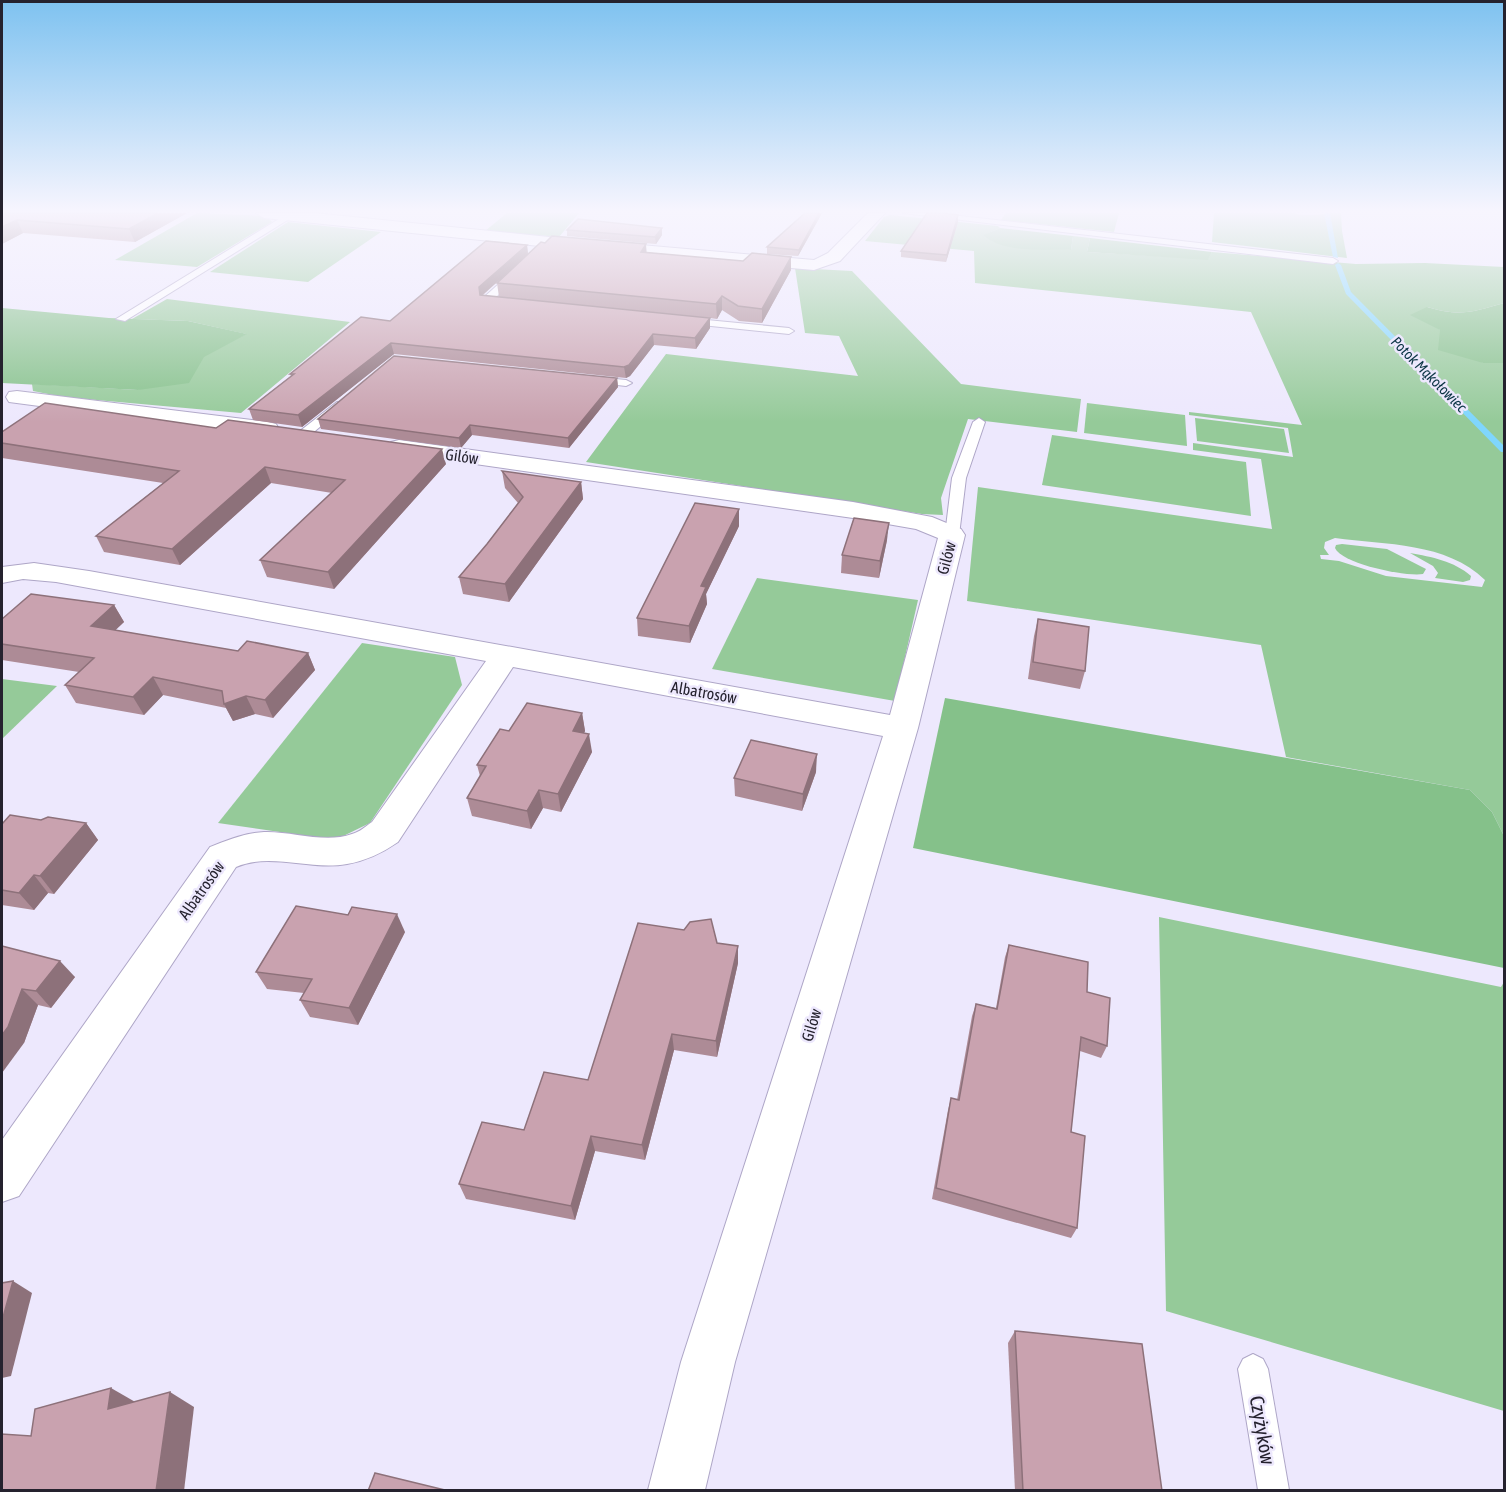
<svg xmlns="http://www.w3.org/2000/svg" width="1506" height="1492" font-family="'Asap Condensed',sans-serif">
  <rect width="100%" height="100%" fill="#ede8fd"/>
  <!-- green -->
  <g fill="#95ca99" fill-rule="evenodd">
    <polygon points="197,213 266,216 272,222 197,267 115,260"/>
    <polygon points="507,213 579,213 559,237 485,231"/>
    <polygon points="1006,213 1119,213 1114,232 1001,220"/>
    <path d="M1214,213H1293C1308,218 1325,213 1341,213L1342,231L1347,258L1212,242Z"/>
    <path d="M890,215L998,226L1000,228L984,235L1071,250L1073,236L1090,238L1087,252L1208,259L1212,252L1356,264L1425,263L1504,267V303C1472,312 1461,317 1427,307L1440,330L1483,363H1504V836L1492,812L1470,790L1286,757L1261,645L967,601L978,487L1272,529L1261,459L1193,450V443L1293,457L1288,428L1189,415V412L1302,425L1251,312L975,283L974,251L865,241L884,217ZM1335,538C1386,545 1446,542 1485,580L1482,587L1386,576L1339,561L1321,559L1320,555H1329L1324,548L1325,542Z"/>
    <polygon points="288,222 381,232 308,282 210,272"/>
    <polygon points="795,268 852,271 961,384 1081,399 1077,432 968,419 941,498 943,515 922,514 586,462 666,354 858,376 839,336 805,333"/>
    <polygon points="167,299 350,322 241,413 63,397 33,391 32,384 138,390 246,334 188,321 132,319"/>
    <polygon points="1087,403 1185,415 1187,446 1084,433"/>
    <polygon points="1195,418 1284,429 1289,453 1197,441"/>
    <polygon points="1052,435 1246,462 1251,516 1042,485"/>
    <path d="M1342,544L1387,549L1426,569L1423,574C1406,577 1342,564 1335,548L1336,545Z"/>
    <path d="M1410,553C1432,557 1454,561 1471,576L1470,580L1463,582L1435,578L1438,573L1433,566Z"/>
    <polygon points="757,578 918,600 895,701 712,669"/>
    <polygon points="362,643 455,657 462,685 370,823 335,840 218,823"/>
    <polygon points="2,679 57,686 2,739"/>
    <polygon points="1159,917 1501,987 1504,982 1504,1411 1166,1311"/>
  </g>
  <!-- forest -->
  <g fill="#85c18a">
    <path d="M1000,228L1073,236L1071,250C1043,249 1005,254 983,235Z"/>
    <polygon points="1090,238 1212,252 1208,260 1087,252"/>
    <path d="M1504,303V363H1483L1438,350L1440,330L1410,315L1427,307C1461,317 1472,312 1504,303Z"/>
    <polygon points="2,308 109,318 188,321 247,334 204,357 189,383 138,390 2,383"/>
    <polygon points="945,698 1470,790 1492,812 1504,836 1504,968 913,848"/>
  </g>
  <g fill="none" stroke-linecap="round" stroke-linejoin="round">
    <!-- stream -->
    <g fill="#7fd6fd" fill-rule="evenodd">
      <polygon points="1324,213 1330,213 1338,258 1333,257"/>
      <polygon points="1338,263 1341,265 1351,292 1504,446 1504,452 1501,452 1346,294 1335,265"/>
    </g>
    <defs>
      <g id="service">
        <polygon points="903,213 933,213 1333,258 1338,261 1333,264"/>
        <polygon points="287,214 294,216 125,321 116,319"/>
        <polygon points="512,272 520,274 495,298 507,300 507,304 482,303 482,299"/>
        <polygon points="686,318 789,328 794,331 789,334 682,323 682,319"/>
        <polygon points="595,377 626,380 632,383 626,386 591,382 591,378"/>
        <polygon points="337,402 341,403 341,409 308,437 300,437 298,434 300,431"/>
        <polygon points="979,418 985,422 966,478 959,535 952,539 945,535 952,478 973,422"/>
        <polygon points="1253,1354 1263,1359 1268,1369 1289,1490 1258,1490 1238,1369 1243,1359"/>
      </g>
      <g id="minor">
        <polygon points="256,213 314,213 549,237 814,260 828,253 868,213 885,213 840,261 814,270 549,247 264,218"/>
        <polygon points="17,391 268,422 276,424 279,429 276,434 268,436 9,402 6,397 9,392"/>
        <path d="M399,440L853,502L932,517L961,529L965,535L918,728L735,1362L705,1490H648L681,1362L883,736L513,667L398,842C382,853 366,861 347,864C310,871 272,852 236,867L19,1196L2,1202V1140L210,847C228,840 245,833 264,832C292,831 325,844 352,834C360,832 366,826 372,822L486,661L56,582L23,579L2,583V567L34,563L89,571L890,715L938,538L916,529L853,518L391,452L387,447L391,442Z"/>
      </g>
    </defs>
    <!-- service casing -->
    <use href="#service" stroke="#aea6c7" stroke-width="2"/>
    <!-- minor casing -->
    <use href="#minor" stroke="#aea6c7" stroke-width="2"/>
    <!-- service -->
    <use href="#service" fill="#fff" fill-rule="evenodd"/>
    <!-- minor -->
    <use href="#minor" fill="#fff" fill-rule="evenodd"/>
  </g>
  <!-- wall -->
  <g fill="#ad8b96" fill-rule="evenodd">
    <polygon points="2,213 187,213 135,242 23,233 2,244"/>
    <polygon points="805,213 822,213 798,256 767,254 767,247"/>
    <polygon points="958,215 958,222 946,262 901,257 901,251"/>
    <polygon points="662,228 662,235 656,244 567,236 567,230"/>
    <path d="M527,245L528,254L646,252L791,270L762,323L739,321L722,310L717,319L710,318V328L696,349L654,345L630,376L626,378L394,354L302,427L253,420L249,409L291,376L290,374L390,321ZM508,272L497,283L499,297L483,295Z"/>
    <polygon points="617,378 618,387 569,448 472,435 461,448 321,429 318,419"/>
    <polygon points="2,432 446,464 334,589 267,577 260,560 332,493 271,483 180,565 104,552 96,536 163,483 2,458"/>
    <polygon points="502,471 581,482 583,499 509,602 463,594 459,577 487,544 518,503 505,488"/>
    <polygon points="739,509 739,526 706,594 707,604 690,643 638,636 637,618"/>
    <polygon points="887,540 879,578 841,573 842,555"/>
    <polygon points="114,605 124,622 115,630 238,651 308,653 315,670 273,718 255,714 233,721 226,708 163,695 144,715 76,703 65,685 79,672 2,660 2,619"/>
    <polygon points="1038,619 1085,671 1080,689 1028,679 1034,636"/>
    <polygon points="582,713 585,731 584,733 592,752 561,812 543,808 531,829 472,816 467,798 480,776 477,765 509,731"/>
    <polygon points="816,772 802,811 735,796 734,778"/>
    <polygon points="86,823 98,840 54,894 48,893 34,910 2,905 2,824"/>
    <polygon points="405,932 358,1025 310,1017 300,1000 304,993 267,989 256,972"/>
    <polygon points="717,943 738,963 717,1057 674,1050 645,1160 595,1151 575,1220 466,1199 459,1184 524,1130 588,1080"/>
    <polygon points="1009,945 1087,992 1107,1046 1101,1058 1080,1051 1071,1132 1077,1228 1071,1238 932,1199 948,1110 951,1098 957,1100 972,1016 976,1004 996,1008 1005,957"/>
    <polygon points="2,946 75,977 51,1008 38,1005 24,1043"/>
    <polygon points="1015,1331 1162,1491 1015,1491 1008,1343"/>
  </g>
  <!-- shaded-wall -->
  <g fill="#8d717a">
    <polygon points="158,213 187,213 135,242 129,229"/>
    <polygon points="819,213 822,213 798,256 799,250"/>
    <polygon points="958,215 958,222 946,262 947,255"/>
    <polygon points="17,220 23,233 2,244 2,227"/>
    <polygon points="662,228 662,235 656,244 655,237"/>
    <polygon points="646,244 647,258 641,252"/>
    <polygon points="527,245 528,255 480,297 479,287"/>
    <polygon points="791,257 791,270 762,323 762,309"/>
    <polygon points="722,296 722,310 717,319 716,304"/>
    <polygon points="710,318 710,328 696,349 695,338"/>
    <polygon points="653,334 654,345 630,376 626,378 624,367"/>
    <polygon points="391,343 394,354 302,427 298,415"/>
    <polygon points="617,378 618,387 569,448 568,438"/>
    <polygon points="470,425 472,435 461,448 459,438"/>
    <polygon points="442,449 446,464 334,589 328,572"/>
    <polygon points="265,467 271,483 180,565 172,549"/>
    <polygon points="581,482 583,499 509,602 505,584"/>
    <polygon points="739,509 739,526 706,594 707,604 690,643 689,626 701,586"/>
    <polygon points="889,523 887,540 879,578 880,561"/>
    <polygon points="114,605 124,622 101,644 91,626"/>
    <polygon points="308,653 315,670 273,718 265,700"/>
    <polygon points="153,677 163,695 144,715 133,697"/>
    <polygon points="246,696 255,714 233,721 224,704"/>
    <polygon points="582,713 585,731 576,748 573,731"/>
    <polygon points="589,734 592,752 561,812 558,794"/>
    <polygon points="817,754 816,772 802,811 803,794"/>
    <polygon points="539,790 543,808 531,829 527,811"/>
    <polygon points="86,823 98,840 54,894 40,876"/>
    <polygon points="34,875 48,893 34,910 19,893"/>
    <polygon points="397,914 405,932 358,1025 349,1008"/>
    <polygon points="738,946 738,963 717,1057 716,1041"/>
    <polygon points="60,961 75,977 51,1008 36,991"/>
    <polygon points="22,989 38,1005 24,1043 2,1073 2,1035"/>
    <polygon points="672,1034 674,1050 645,1160 642,1145"/>
    <polygon points="591,1136 595,1151 575,1220 571,1206"/>
    <polygon points="13,1281 32,1293 11,1376 2,1378 2,1321"/>
    <polygon points="111,1388 137,1403 108,1409"/>
    <polygon points="170,1392 194,1407 184,1491 156,1491"/>
  </g>
  <!-- building -->
  <g fill="#c9a2af" stroke="#8d717a" stroke-width="1.5">
    <polygon points="2,213 158,213 129,229 17,220 2,227"/>
    <polygon points="805,213 819,213 799,250 767,247"/>
    <polygon points="927,213 942,213 958,215 947,255 901,251"/>
    <polygon points="578,219 662,228 655,237 567,230"/>
    <polygon points="552,236 646,244 641,252 743,261 752,253 791,257 762,309 738,306 722,296 716,304 497,283 541,242 545,243"/>
    <polygon points="486,241 527,245 479,287 480,295 710,318 695,338 653,334 629,365 624,367 391,343 298,415 249,409 294,374 290,374 361,317 390,321"/>
    <polygon points="394,356 617,378 568,438 470,425 459,438 318,419"/>
    <polygon points="45,403 216,428 228,420 442,449 328,572 260,560 345,480 265,467 172,549 96,536 179,471 2,443 2,432"/>
    <polygon points="502,471 581,482 505,584 459,577 487,544 523,497"/>
    <polygon points="695,503 739,509 701,586 706,587 689,626 637,618"/>
    <polygon points="854,518 889,523 880,561 842,555"/>
    <polygon points="31,594 114,605 91,626 238,651 247,641 308,653 265,700 246,696 224,704 222,691 153,677 133,697 65,685 94,658 2,644 2,619"/>
    <polygon points="1038,619 1089,627 1085,671 1033,662"/>
    <polygon points="527,703 582,713 573,731 589,734 558,794 539,790 527,811 467,798 486,766 477,765 500,729 509,731"/>
    <polygon points="751,740 817,754 803,794 734,778"/>
    <polygon points="10,815 41,820 48,817 86,823 40,876 34,875 19,893 2,890 2,824"/>
    <polygon points="296,906 348,915 352,907 397,914 349,1008 300,1000 312,979 256,972"/>
    <polygon points="711,919 717,943 738,946 716,1041 672,1034 642,1145 591,1136 571,1206 459,1184 482,1122 524,1130 544,1072 588,1080 638,923 684,930 690,922"/>
    <polygon points="1009,945 1088,962 1087,992 1110,998 1107,1046 1081,1037 1071,1132 1085,1136 1077,1228 936,1188 951,1098 959,1100 976,1004 997,1009"/>
    <polygon points="2,946 60,961 36,991 22,989 8,1027 2,1035"/>
    <polygon points="13,1281 2,1321 2,1283"/>
    <polygon points="1015,1331 1142,1344 1162,1491 1023,1491"/>
    <polygon points="111,1388 108,1409 170,1392 156,1491 2,1491 2,1434 31,1436 35,1409"/>
    <polygon points="375,1473 449,1491 368,1491"/>
  </g>
  <!-- sky -->
  <linearGradient id="sky" x2="0" y2="1"><stop stop-color="#7ec2f0"/><stop offset="0.5" stop-color="#f7f5fe"/><stop offset="1" stop-color="#f7f5fe" stop-opacity="0"/></linearGradient>
  <rect width="1506" height="422" fill="url(#sky)"/>
  <g text-anchor="middle" dominant-baseline="central" stroke-width="5" stroke-linejoin="round" paint-order="stroke">
    <!-- far-water labels -->
    <g font-size="15" font-style="italic" fill="#0b3444" stroke="#ede8fd">
      <text transform="translate(1429 374) rotate(45)">Potok Mąkołowiec</text>
    </g>
    <!-- street labels -->
    <g font-size="16" fill="#25222e" stroke="#ede8fd">
      <text transform="translate(462 456) rotate(8)">Gilów</text>
      <text transform="translate(946 558) rotate(-75)">Gilów</text>
      <text transform="translate(704 692) rotate(10)">Albatrosów</text>
      <text transform="translate(201 890) rotate(-55)">Albatrosów</text>
      <text transform="translate(811 1025) rotate(-73)">Gilów</text>
    </g>
    <!-- near-street labels -->
    <g font-size="20" fill="#25222e" stroke="#ede8fd">
      <text transform="translate(1263 1430) rotate(80)">Czyżyków</text>
    </g>
  </g>
  <!-- border -->
  <rect width="1506" height="1492" fill="none" stroke="#25222e" stroke-width="6"/>
</svg>
